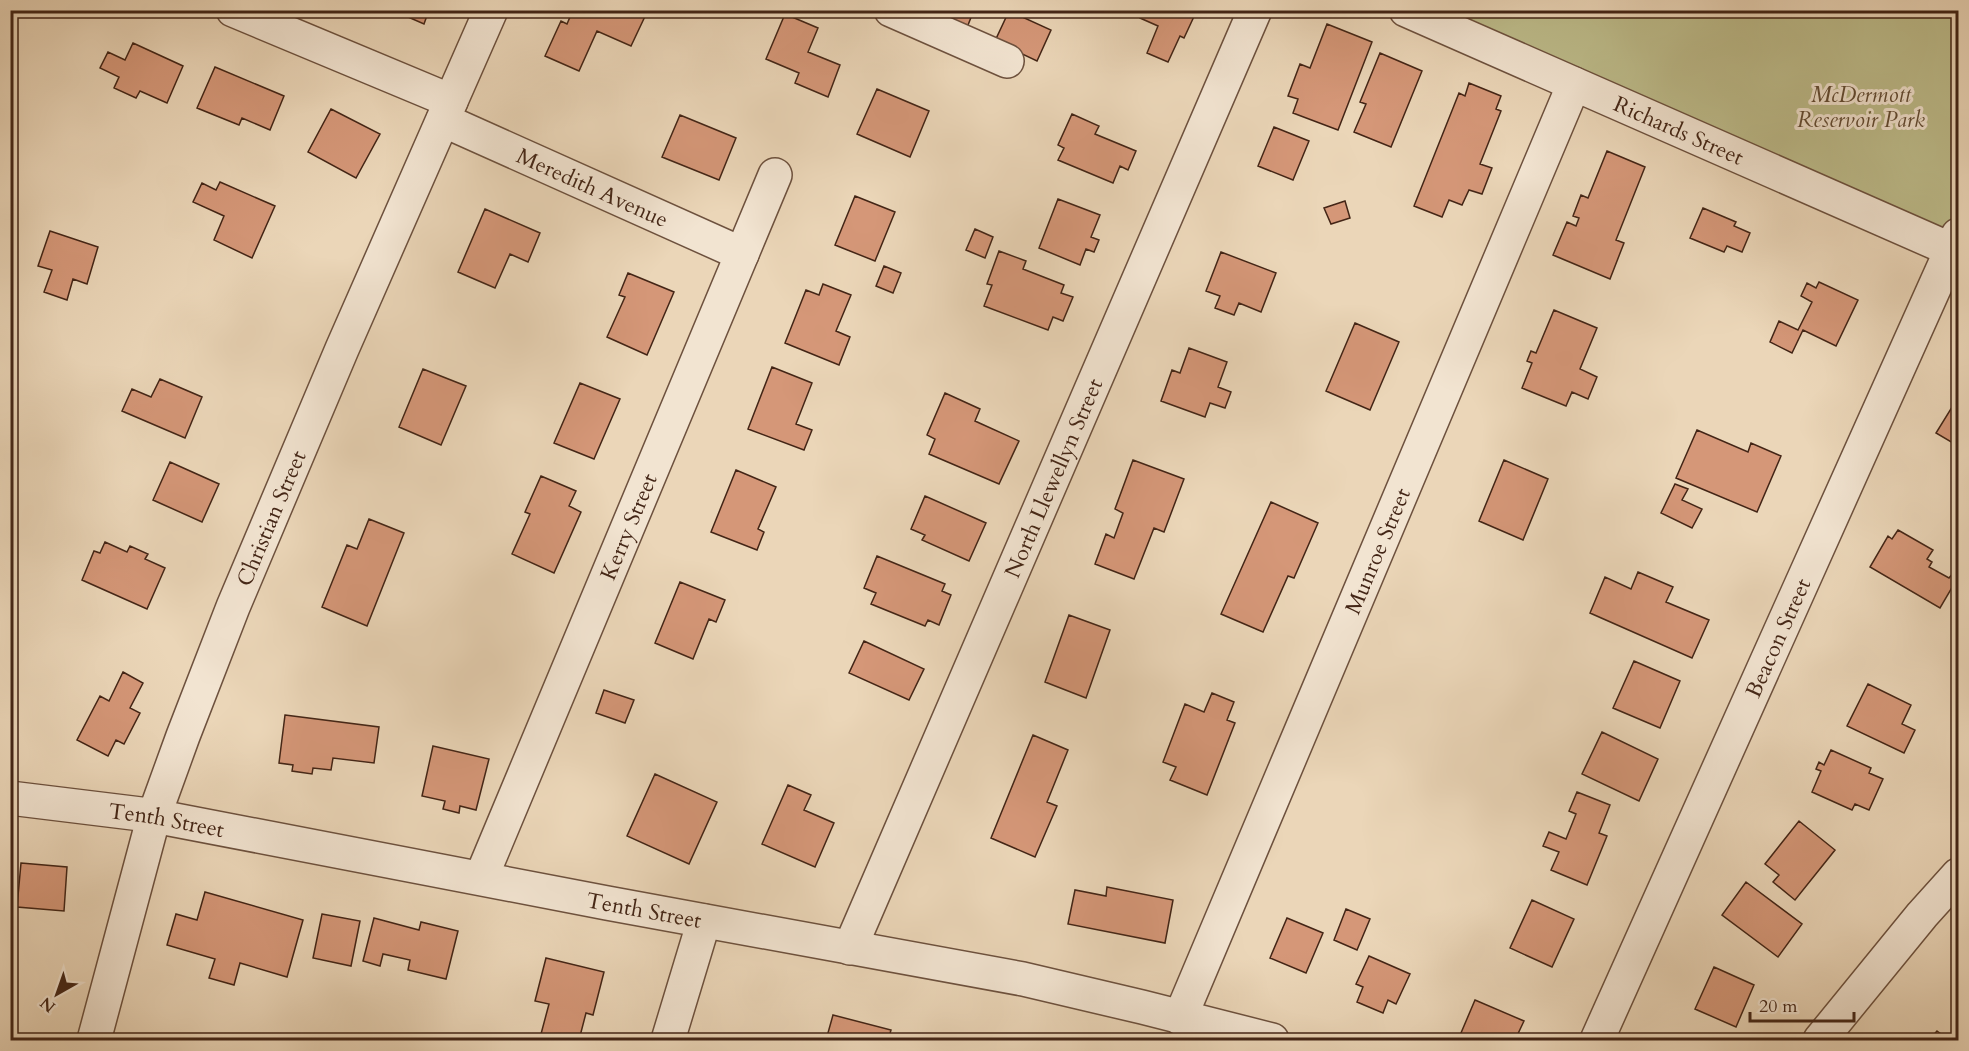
<svg xmlns="http://www.w3.org/2000/svg" width="1969" height="1051" font-family="Cardo,serif">
	<style>
		.green { fill: #bdbc8b; stroke: #807050; stroke-width: 1.5 }
		.building { fill: #d59778; stroke: #432516; stroke-width: 1.5 }
		.lines { fill: none; stroke-linecap: round; stroke-linejoin: round }
		.minor-casing { stroke: #6d513e; stroke-width: 36 }
		.minor { stroke: #f2e4d1; stroke-width: 33 }
		.labels { text-anchor: middle; stroke-width: 6; stroke-linejoin: round; paint-order: stroke }
		.park-label { font-size: 22px; font-style: italic; fill: #624b33; stroke: #f2e4d1 }
		.street-label { font-size: 22px; fill: #432516; stroke: #f2e4d1 }
	</style>
	<rect width="100%" height="100%" fill="#ebd6b8"/>
	<filter id="stains"><feTurbulence type="fractalNoise" baseFrequency=".00333" numOctaves="4"/><feColorMatrix values="0 0 0 0 .2 0 0 0 0 .09 0 0 0 0 .02 0 0 0 .5 -.17"/></filter>
	<radialGradient id="worn" r=".72"><stop offset=".6" stop-color="#630" stop-opacity="0"/><stop offset="1" stop-color="#630" stop-opacity=".3"/></radialGradient>
	<!-- green -->
	<path class="green" d="M1406,11h552v225z"/>
	<!-- building -->
	<path class="building" d="M392,10h37l-5,14z
		M573,10h75l-17,36 -34,-15 -18,40 -34,-15 16,-35 6,3z
		M951,10h23l-8,20 -20,-9z
		M1143,10h54l-13,28 -4,-2 -12,26 -21,-9 11,-27 -18,-8z
		M1009,11l42,19 -14,31 -42,-20z
		M785,14l33,14 -10,24 32,13 -12,32 -33,-14 4,-10 -33,-14z
		M1327,24l45,18 -34,88 -45,-17 5,-14 -10,-3 12,-32 10,4z
		M133,43l50,23 -16,37 -27,-12 -4,7 -22,-10 5,-11 -19,-9 8,-16 17,8z
		M1380,53l42,18 -31,76 -37,-15 12,-28 -6,-2z
		M215,67l69,29 -14,34 -28,-12 -3,7 -42,-17z
		M1469,83l32,13 -5,13 5,2 -21,53 12,4 -10,26 -13,-4 -7,15 -13,-5 -7,17 -28,-11 45,-113 6,3z
		M877,89l52,22 -19,46 -53,-23z
		M331,109l49,25 -24,44 -48,-26z
		M1072,114l27,12 -4,8 41,17 -8,19 -8,-4 -7,17 -55,-23 6,-12 -6,-3z
		M680,115l56,23 -17,42 -57,-23z
		M1274,127l35,14 -16,39 -35,-14z
		M1607,151l38,16 -29,73 8,3 -14,36 -57,-24 14,-33 9,4 3,-8 -6,-2 8,-21 7,3z
		M220,182l55,24 -23,52 -38,-18 10,-24 -31,-14 9,-19 14,7z
		M855,196l40,16 -20,49 -40,-16z
		M1058,199l42,16 -9,22 8,3 -5,12 -8,-3 -6,16 -41,-17z
		M1345,201l5,17 -19,6 -7,-16z
		M1703,208l33,14 -2,4 16,7 -8,19 -15,-6 -3,6 -34,-14z
		M485,209l55,24 -12,29 -18,-8 -15,34 -37,-16z
		M975,229l18,8 -8,21 -19,-8z
		M50,231l48,16 -11,37 -14,-5 -6,21 -23,-8 8,-22 -14,-4z
		M999,251l27,10 -3,8 41,16 -3,8 12,4 -10,24 -10,-4 -5,13 -64,-24 8,-21 -5,-1z
		M1221,252l55,21 -15,39 -22,-9 -5,12 -19,-7 5,-12 -14,-5z
		M884,266l17,7 -8,20 -17,-7z
		M628,273l46,19 -27,63 -40,-18 18,-40 -6,-2z
		M1819,282l39,18 -22,46 -33,-16 -11,23 -22,-11 9,-21 19,9 14,-28 -11,-6 6,-13 9,5z
		M823,284l28,11 -15,36 14,6 -11,28 -54,-22 21,-53 13,5z
		M1554,310l43,18 -17,41 17,8 -9,22 -16,-7 -6,14 -44,-18 10,-25 -5,-2 4,-10 5,2z
		M1355,323l44,19 -29,68 -44,-19z
		M1189,348l38,14 -9,25 13,5 -6,16 -15,-5 -5,14 -44,-16 11,-31 8,3z
		M772,367l40,16 -16,41 16,6 -8,20 -56,-21z
		M423,369l43,17 -25,59 -42,-18z
		M160,379l42,18 -17,41 -63,-27 10,-22 19,8z
		M580,383l40,16 -26,60 -40,-16z
		M945,393l35,16 -5,12 44,20 -20,43 -70,-30 6,-15 -8,-4z
		M1957,399l1,2v45l-22,-13z
		M1697,430l51,22 3,-9 30,13 -24,56 -81,-34z
		M1133,460l51,19 -20,53 -10,-4 -20,51 -39,-15 11,-30 8,4 9,-25 -8,-4z
		M1504,460l44,19 -25,61 -44,-19z
		M170,462l49,22 -17,38 -49,-22z
		M736,470l40,17 -18,42 6,3 -7,18 -46,-18z
		M541,476l35,15 -7,15 12,6 -27,61 -42,-19 18,-40 -5,-2z
		M1675,484l13,5 -6,11 20,9 -10,19 -31,-15z
		M925,496l61,27 -17,38 -47,-21 3,-5 -14,-6z
		M1271,502l47,21 -24,55 -6,-2 -25,56 -42,-18z
		M369,519l35,14 -37,93 -45,-19 25,-62 10,4z
		M1898,530l35,20 -6,9 5,3 -3,5 20,11 9,-11v20l-4,-3 -14,24 -70,-41 18,-31 4,3z
		M105,542l22,10 3,-6 18,8 -3,5 20,9 -18,41 -65,-29 12,-29 6,2z
		M877,556l68,28 -3,7 9,4 -12,30 -11,-5 -3,6 -54,-22 5,-11 -12,-5z
		M1638,572l35,15 -7,15 43,18 -17,38 -102,-45 15,-36 26,12z
		M680,582l45,18 -9,22 -7,-3 -16,40 -38,-16z
		M1069,615l41,15 -24,68 -41,-16z
		M864,641l60,28 -15,31 -60,-27z
		M1634,661l46,20 -20,47 -47,-20z
		M123,672l20,11 -13,25 10,5 -16,31 -8,-4 -8,16 -31,-16 23,-44 9,5z
		M1868,684l43,21 -9,19 13,6 -11,23 -57,-27z
		M604,690l30,10 -9,23 -29,-10z
		M1212,693l22,9 -7,18 8,3 -28,72 -37,-15 6,-13 -13,-5 22,-58 19,8z
		M285,715l94,12 -5,36 -41,-5 -2,12 -18,-2 -1,6 -20,-3 1,-6 -14,-2z
		M1602,732l56,27 -19,42 -57,-27z
		M1033,735l35,15 -21,52 10,4 -22,51 -44,-19z
		M433,746l56,13 -13,51 -16,-4 -1,7 -16,-4 2,-8 -23,-5z
		M1831,750l40,18 -2,5 14,6 -14,31 -14,-6 -3,6 -40,-18 9,-21 -5,-2 3,-7 5,3z
		M655,774l62,28 -28,62 -62,-28z
		M788,785l23,10 -7,15 30,13 -19,44 -53,-23z
		M1577,792l33,13 -11,28 8,3 -20,49 -36,-15 8,-18 -16,-6 6,-14 17,7 10,-25 -7,-3z
		M1799,821l36,29 -40,50 -22,-18 6,-7 -14,-11z
		M21,863l46,4 -3,44 -47,-4z
		M1746,882l56,42 -24,33 -56,-42z
		M1107,887l66,13 -8,43 -97,-19 7,-34 31,6z
		M205,892l98,28 -16,57 -47,-14 -6,22 -25,-7 6,-19 -48,-14 9,-31 21,6z
		M1532,900l42,19 -22,48 -42,-19z
		M1346,909l24,10 -13,31 -23,-10z
		M322,914l38,7 -9,45 -38,-8z
		M374,918l45,12 2,-8 37,9 -12,48 -38,-9 2,-10 -27,-6 -3,12 -17,-5z
		M1287,918l36,15 -17,40 -36,-15z
		M1369,956l41,18 -14,30 -8,-4 -5,13 -26,-11 6,-15 -7,-3z
		M546,958l58,14 -11,43 -7,-2 -7,27h-13l-25,-6 8,-30 -14,-3z
		M1714,967l40,18 -18,42 -41,-18z
		M1475,1000l49,21 -9,19h-57z
		M833,1015l58,15 -3,10h-62z
		M1937,1031l12,9h-20z"/>
	<g class="lines">
		<!-- minor casing -->
		<g class="minor-casing">
			<g id="minor">
				<path d="M233,10l218,91"/>
				<path d="M891,10l116,51"/>
				<path id="s1" d="M1406,10l546,240"/>
				<path id="s2" d="M443,120l299,134"/>
				<path id="s3" d="M10,798l139,17 458,88 416,76 119,28 130,33"/>
				<path id="s4" d="M481,878l294,-703"/>
				<path id="s5" d="M850,948l405,-938"/>
				<path id="s6" d="M1180,1018l394,-934"/>
				<path id="s7" d="M94,1040l60,-224 29,-80 50,-129 109,-258 149,-339"/>
				<path d="M668,1040l36,-119"/>
				<path id="s8" d="M1597,1040l361,-805"/>
				<path d="M1820,1040l102,-125 36,-40"/>
			</g>
		</g>
		<!-- minor -->
		<use href="#minor" class="minor"/>
	</g>
	<g class="labels">
		<!-- park labels -->
		<g class="park-label">
			<text x="1861" y="102">McDermott<tspan x="1861" dy="25">Reservoir Park</tspan></text>
		</g>
		<!-- street labels -->
		<g class="street-label">
			<text dy="8" stroke="none"><textPath href="#s1" startOffset="298">Richards Street</textPath></text>
			<text dy="8" stroke="none"><textPath href="#s2" startOffset="164">Meredith Avenue</textPath></text>
			<text dy="8" stroke="none"><textPath href="#s5" startOffset="512">North Llewellyn Street</textPath></text>
			<text dy="8" stroke="none"><textPath href="#s7" startOffset="552">Christian Street</textPath></text>
			<text dy="8" stroke="none"><textPath href="#s4" startOffset="381">Kerry Street</textPath></text>
			<text dy="8" stroke="none"><textPath href="#s6" startOffset="507">Munroe Street</textPath></text>
			<text dy="8" stroke="none"><textPath href="#s8" startOffset="441">Beacon Street</textPath></text>
			<text dy="8" stroke="none"><textPath href="#s3" startOffset="158">Tenth Street</textPath></text>
			<text dy="8" stroke="none"><textPath href="#s3" startOffset="644">Tenth Street</textPath></text>
		</g>
	</g>
	<!-- margin -->
	<rect width="1969" height="1051" fill="none" stroke="#ebd6b8" stroke-width="36"/>
	<rect x="12" y="12" width="1945" height="1027" fill="none" stroke="#432516" stroke-width="3"/>
	<rect x="18" y="18" width="1933" height="1015" fill="none" stroke="#432516" stroke-width="1.5"/>
	<!-- north arrow -->
	<g transform="translate(57 994) rotate(220)" stroke="#f2e4d1" stroke-width="4.5" paint-order="stroke">
	<path d="M0-4.5L10 22L0 15L-10 22Z" fill="#432516"/>
	<text y="-9" font-size="16" font-weight="bold" text-anchor="middle" fill="#432516">N</text>
	</g>
	<!-- scale -->
	<path d="M1750 1012v9h104v-9" fill="none" stroke="#432516" stroke-width="3"/>
	<text x="1759" y="1012" font-size="18" fill="#432516" stroke="#f2e4d1" stroke-width="4.5" paint-order="stroke">20 m</text>
	<rect width="100%" height="100%" filter="url(#stains)"/>
	<rect width="100%" height="100%" fill="url(#worn)"/>
</svg>
